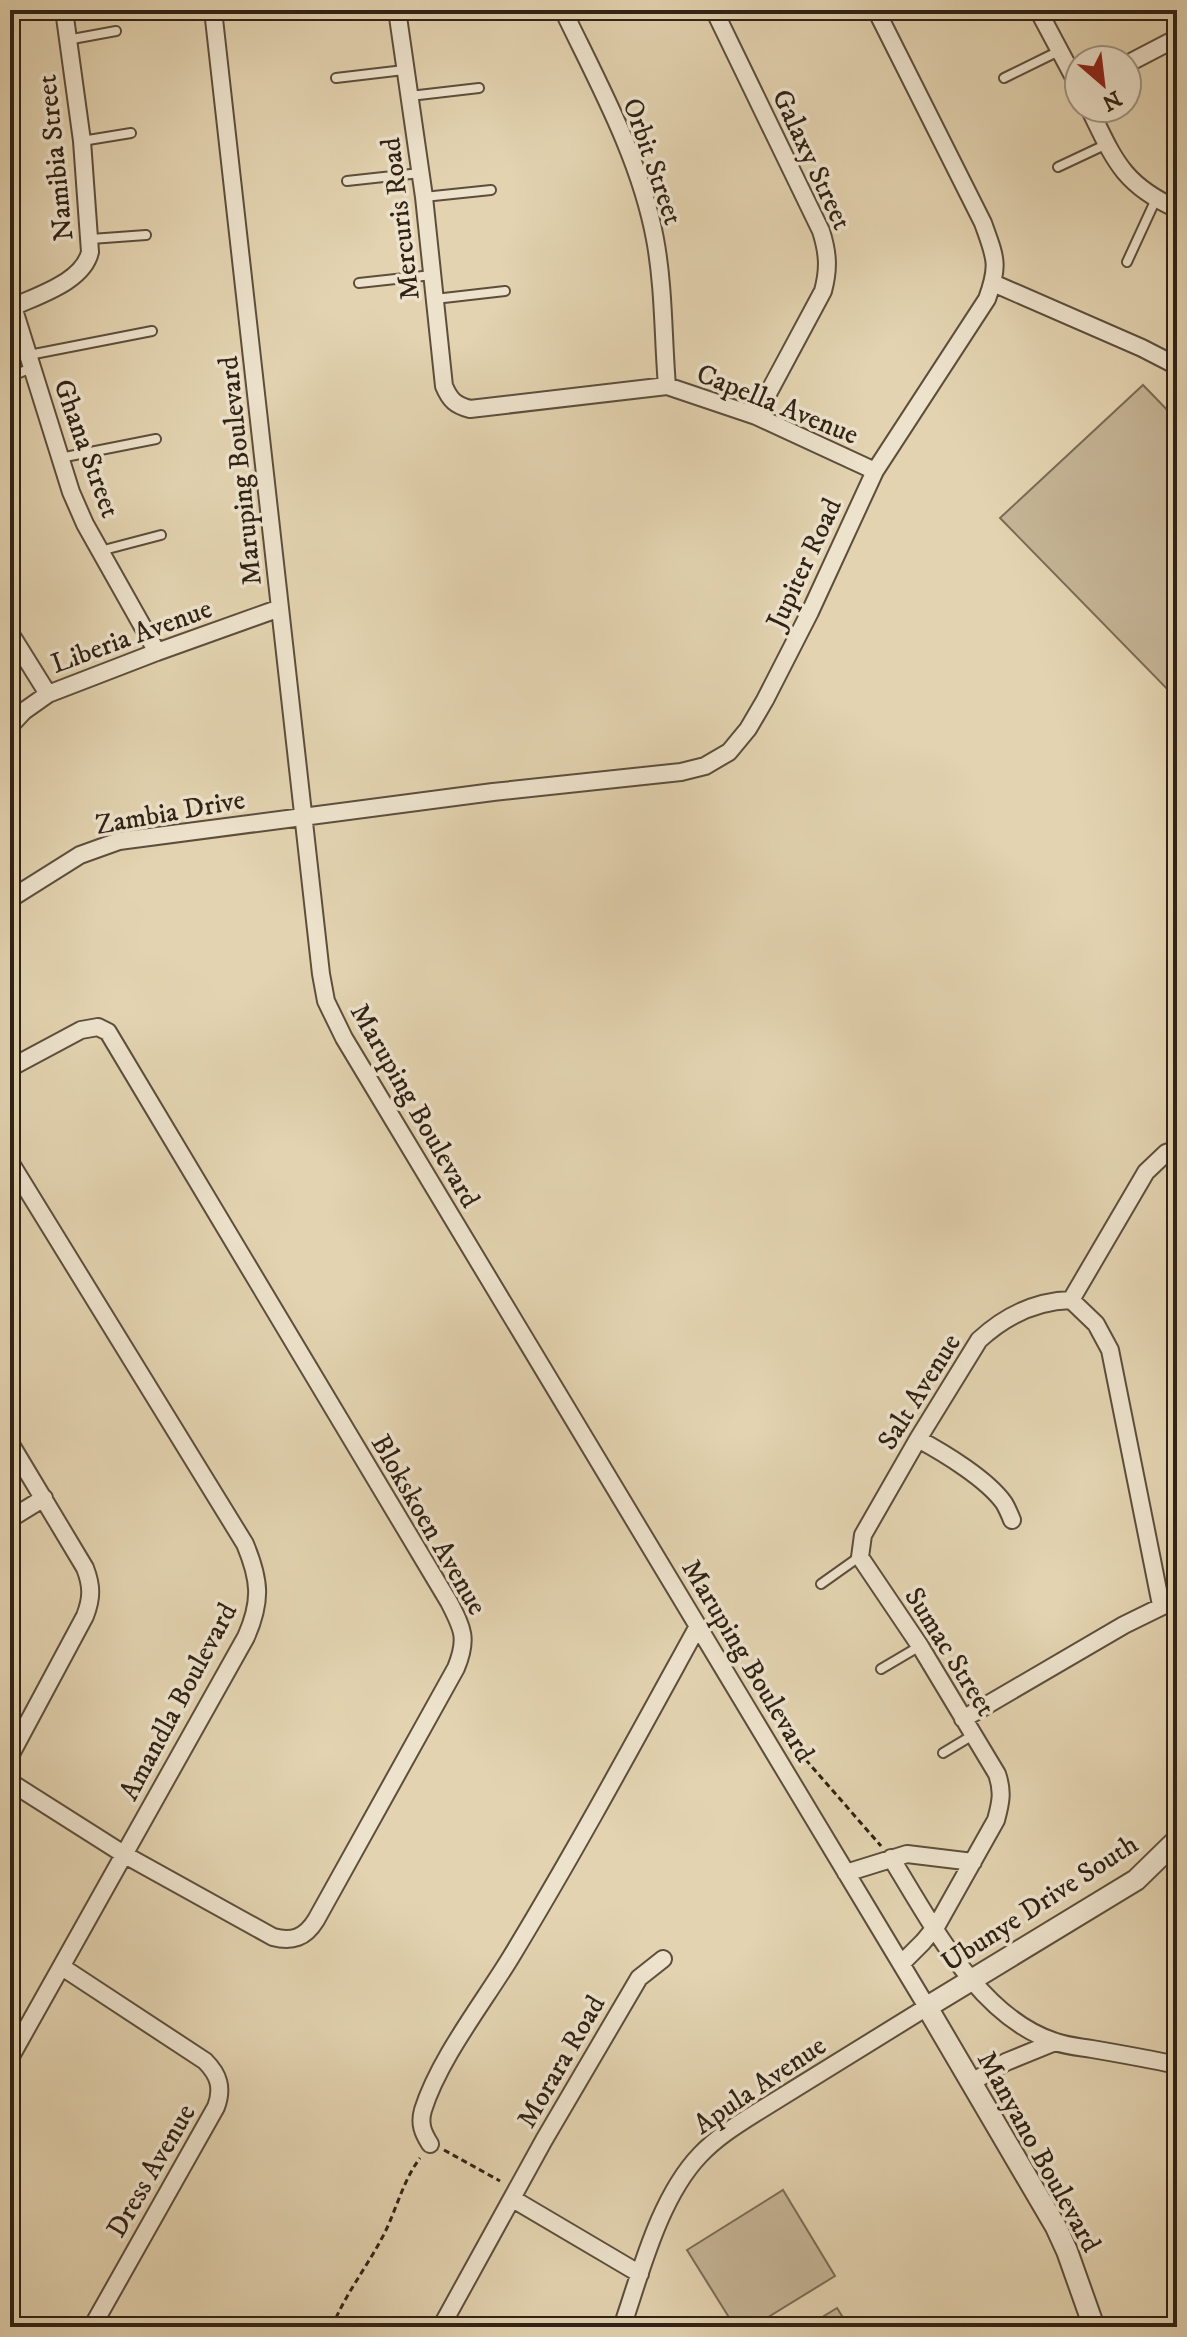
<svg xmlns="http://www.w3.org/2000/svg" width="1187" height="2337" font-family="'IM FELL DW Pica',serif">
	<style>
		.green { fill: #c5b596; stroke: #7a6c56; stroke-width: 2 }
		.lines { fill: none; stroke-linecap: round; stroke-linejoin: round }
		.service-casing { stroke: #5d4e3c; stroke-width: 12 }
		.minor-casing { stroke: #5d4e3c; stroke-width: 20 }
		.tertiary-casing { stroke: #5d4e3c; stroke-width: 24 }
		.path { stroke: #302215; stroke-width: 3; stroke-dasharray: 6 4; stroke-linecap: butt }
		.service { stroke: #ede2cc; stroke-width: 8 }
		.minor { stroke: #ede2cc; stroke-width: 16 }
		.tertiary { stroke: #ede2cc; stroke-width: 20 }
		.labels { text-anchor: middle; stroke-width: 7; stroke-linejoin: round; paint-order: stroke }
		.street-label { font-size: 28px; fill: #302215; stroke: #ede2cc }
	</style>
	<rect width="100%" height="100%" fill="#e3d3b0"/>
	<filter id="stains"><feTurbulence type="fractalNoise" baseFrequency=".0025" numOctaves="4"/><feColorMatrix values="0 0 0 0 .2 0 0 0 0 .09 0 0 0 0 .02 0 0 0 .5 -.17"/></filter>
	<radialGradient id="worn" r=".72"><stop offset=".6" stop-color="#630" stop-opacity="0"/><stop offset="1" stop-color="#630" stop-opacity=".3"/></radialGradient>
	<!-- green -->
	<path class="green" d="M1143,385l34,35v272l-4,3 -173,-177z
		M783,2190l52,86 -83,51h-17l-48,-77z
		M837,2308l12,19h-43z"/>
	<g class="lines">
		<!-- service casing -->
		<g class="service-casing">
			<path id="service" d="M67,40l49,-9
				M336,78l68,-8
				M1004,78l55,-27
				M410,96l69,-8
				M82,141l49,-8
				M1058,167l49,-23
				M347,181l73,-8
				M424,197l67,-7
				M91,239l55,-4
				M1127,262l29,-63
				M359,283l73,-8
				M435,299l70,-8
				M29,355l123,-24
				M10,377l21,-9
				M60,458l96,-19
				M100,551l61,-16
				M821,1584l38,-27
				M881,1669l39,-23
				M943,1753l30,-18"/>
		</g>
		<!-- minor casing -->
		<g class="minor-casing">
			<path id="minor" d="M213,10l108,964 5,27 18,37 583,969 -173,107c-19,12 -38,24 -54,41 -41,43 -59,117 -78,172
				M397,10l27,187 20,189c6,14 11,19 26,23l197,-23 89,30 119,55
				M563,10c35,73 77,148 92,229 9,48 8,99 12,147
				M714,10l107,221c7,22 8,38 2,60l-67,125
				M1038,10l41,77
				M1127,64l50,-26
				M1089,108c25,51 33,76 88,101
				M993,283l149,65 35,18
				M10,297l61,195 14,32 72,128
				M13,307c25,-12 70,-25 77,-55l-8,-111 -18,-131
				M10,633l38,61
				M10,726l14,-15 24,-17 109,-42 123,-44
				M10,899l70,-44 39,-14 374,-49 188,-20 24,-6 24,-14 19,-23 17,-29 45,-88 65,-141 112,-172c13,-35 8,-42 -4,-76l-107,-213
				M10,1068l71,-38 17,-3 10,5 341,570c14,27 19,37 7,66l-140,252c-11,18 -24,22 -43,17l-148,-82 -115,-73
				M10,1162l235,382c15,36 17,57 1,93l-236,421
				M1071,1300l25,24 14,26 51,255
				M1071,1300l75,-128 20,-19 11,-4
				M918,1439c26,14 69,40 86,64 3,5 6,12 8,17
				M10,1443l75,125c7,18 7,30 0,48l-75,140
				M10,1519l34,-21
				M963,1719l161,-94 53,-26
				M891,1858c40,64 88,160 165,184 11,4 24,5 36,7 29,5 57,10 85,16
				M846,1873l61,-19 66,8
				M901,1964l22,-22 14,-17 59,-105c5,-18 7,-29 1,-46l-77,-128 -60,-89 3,-22 55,-96 61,-99c26,-24 57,-39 92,-40
				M62,1967l143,94c14,14 18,27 11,46l-124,220
				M972,2082l34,-20 49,-20
				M430,2144c-7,-11 -11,-20 -7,-34 16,-51 60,-107 88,-153 66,-109 126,-220 187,-331
				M513,2199l127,75
				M441,2327l103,-187 95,-162 24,-19"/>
		</g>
		<!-- tertiary casing -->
		<g class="tertiary-casing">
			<path id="tertiary" d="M1094,2327l-27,-76 -11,-24 -129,-220 209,-127 41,-40"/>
		</g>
		<!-- path -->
		<path class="path" d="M786,1737l95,109
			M444,2150l56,31
			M332,2327c13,-32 34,-59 50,-89 14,-26 20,-56 38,-80"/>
		<!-- service -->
		<use href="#service" class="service"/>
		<!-- minor -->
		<use href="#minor" class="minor"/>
		<!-- tertiary -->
		<use href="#tertiary" class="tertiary"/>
	</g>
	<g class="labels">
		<!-- street labels -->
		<g class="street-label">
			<text transform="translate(54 158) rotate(-96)" y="10">Namibia Street</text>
			<text transform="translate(813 159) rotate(65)" y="10">Galaxy Street</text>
			<text transform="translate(654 161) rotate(71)" y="10">Orbit Street</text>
			<text transform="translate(399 219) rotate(-97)" y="10">Mercuris Road</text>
			<text transform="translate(778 403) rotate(22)" y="10">Capella Avenue</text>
			<text transform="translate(88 448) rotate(70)" y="10">Ghana Street</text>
			<text transform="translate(239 471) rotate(-96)" y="10">Maruping Boulevard</text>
			<text transform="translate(803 563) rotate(-65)" y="10">Jupiter Road</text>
			<text transform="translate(131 635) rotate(-20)" y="10">Liberia Avenue</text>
			<text transform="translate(170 811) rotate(-10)" y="10">Zambia Drive</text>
			<text transform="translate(416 1105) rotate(60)" y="10">Maruping Boulevard</text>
			<text transform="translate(918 1391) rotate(-58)" y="10">Salt Avenue</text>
			<text transform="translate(430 1524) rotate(60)" y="10">Blokskoen Avenue</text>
			<text transform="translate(951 1651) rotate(58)" y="10">Sumac Street</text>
			<text transform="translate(749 1660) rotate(59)" y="10">Maruping Boulevard</text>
			<text transform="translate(177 1701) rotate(-62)" y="10">Amandla Boulevard</text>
			<text transform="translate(1039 1902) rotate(-33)" y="10">Ubunye Drive South</text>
			<text transform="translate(560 2061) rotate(-60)" y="10">Morara Road</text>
			<text transform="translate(759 2084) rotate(-34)" y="10">Apula Avenue</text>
			<text transform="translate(1040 2151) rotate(61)" y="10">Manyano Boulevard</text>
			<text transform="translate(150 2170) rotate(-60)" y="10">Dress Avenue</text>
		</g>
	</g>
	<!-- margin -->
	<rect width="1187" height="2337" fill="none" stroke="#e3d3b0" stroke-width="40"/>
	<rect x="12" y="12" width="1163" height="2313" fill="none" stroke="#302215" stroke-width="4"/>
	<rect x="20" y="20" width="1147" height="2297" fill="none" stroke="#302215" stroke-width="2"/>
	<!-- north arrow -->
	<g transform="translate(1103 84) rotate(152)"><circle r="38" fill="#ede2cc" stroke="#a19583" stroke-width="2"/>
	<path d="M0-6L14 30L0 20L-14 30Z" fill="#8f2418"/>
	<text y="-12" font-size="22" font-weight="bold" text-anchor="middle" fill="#302215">N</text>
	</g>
	<rect width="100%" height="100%" filter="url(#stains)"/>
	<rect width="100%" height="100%" fill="url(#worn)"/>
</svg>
